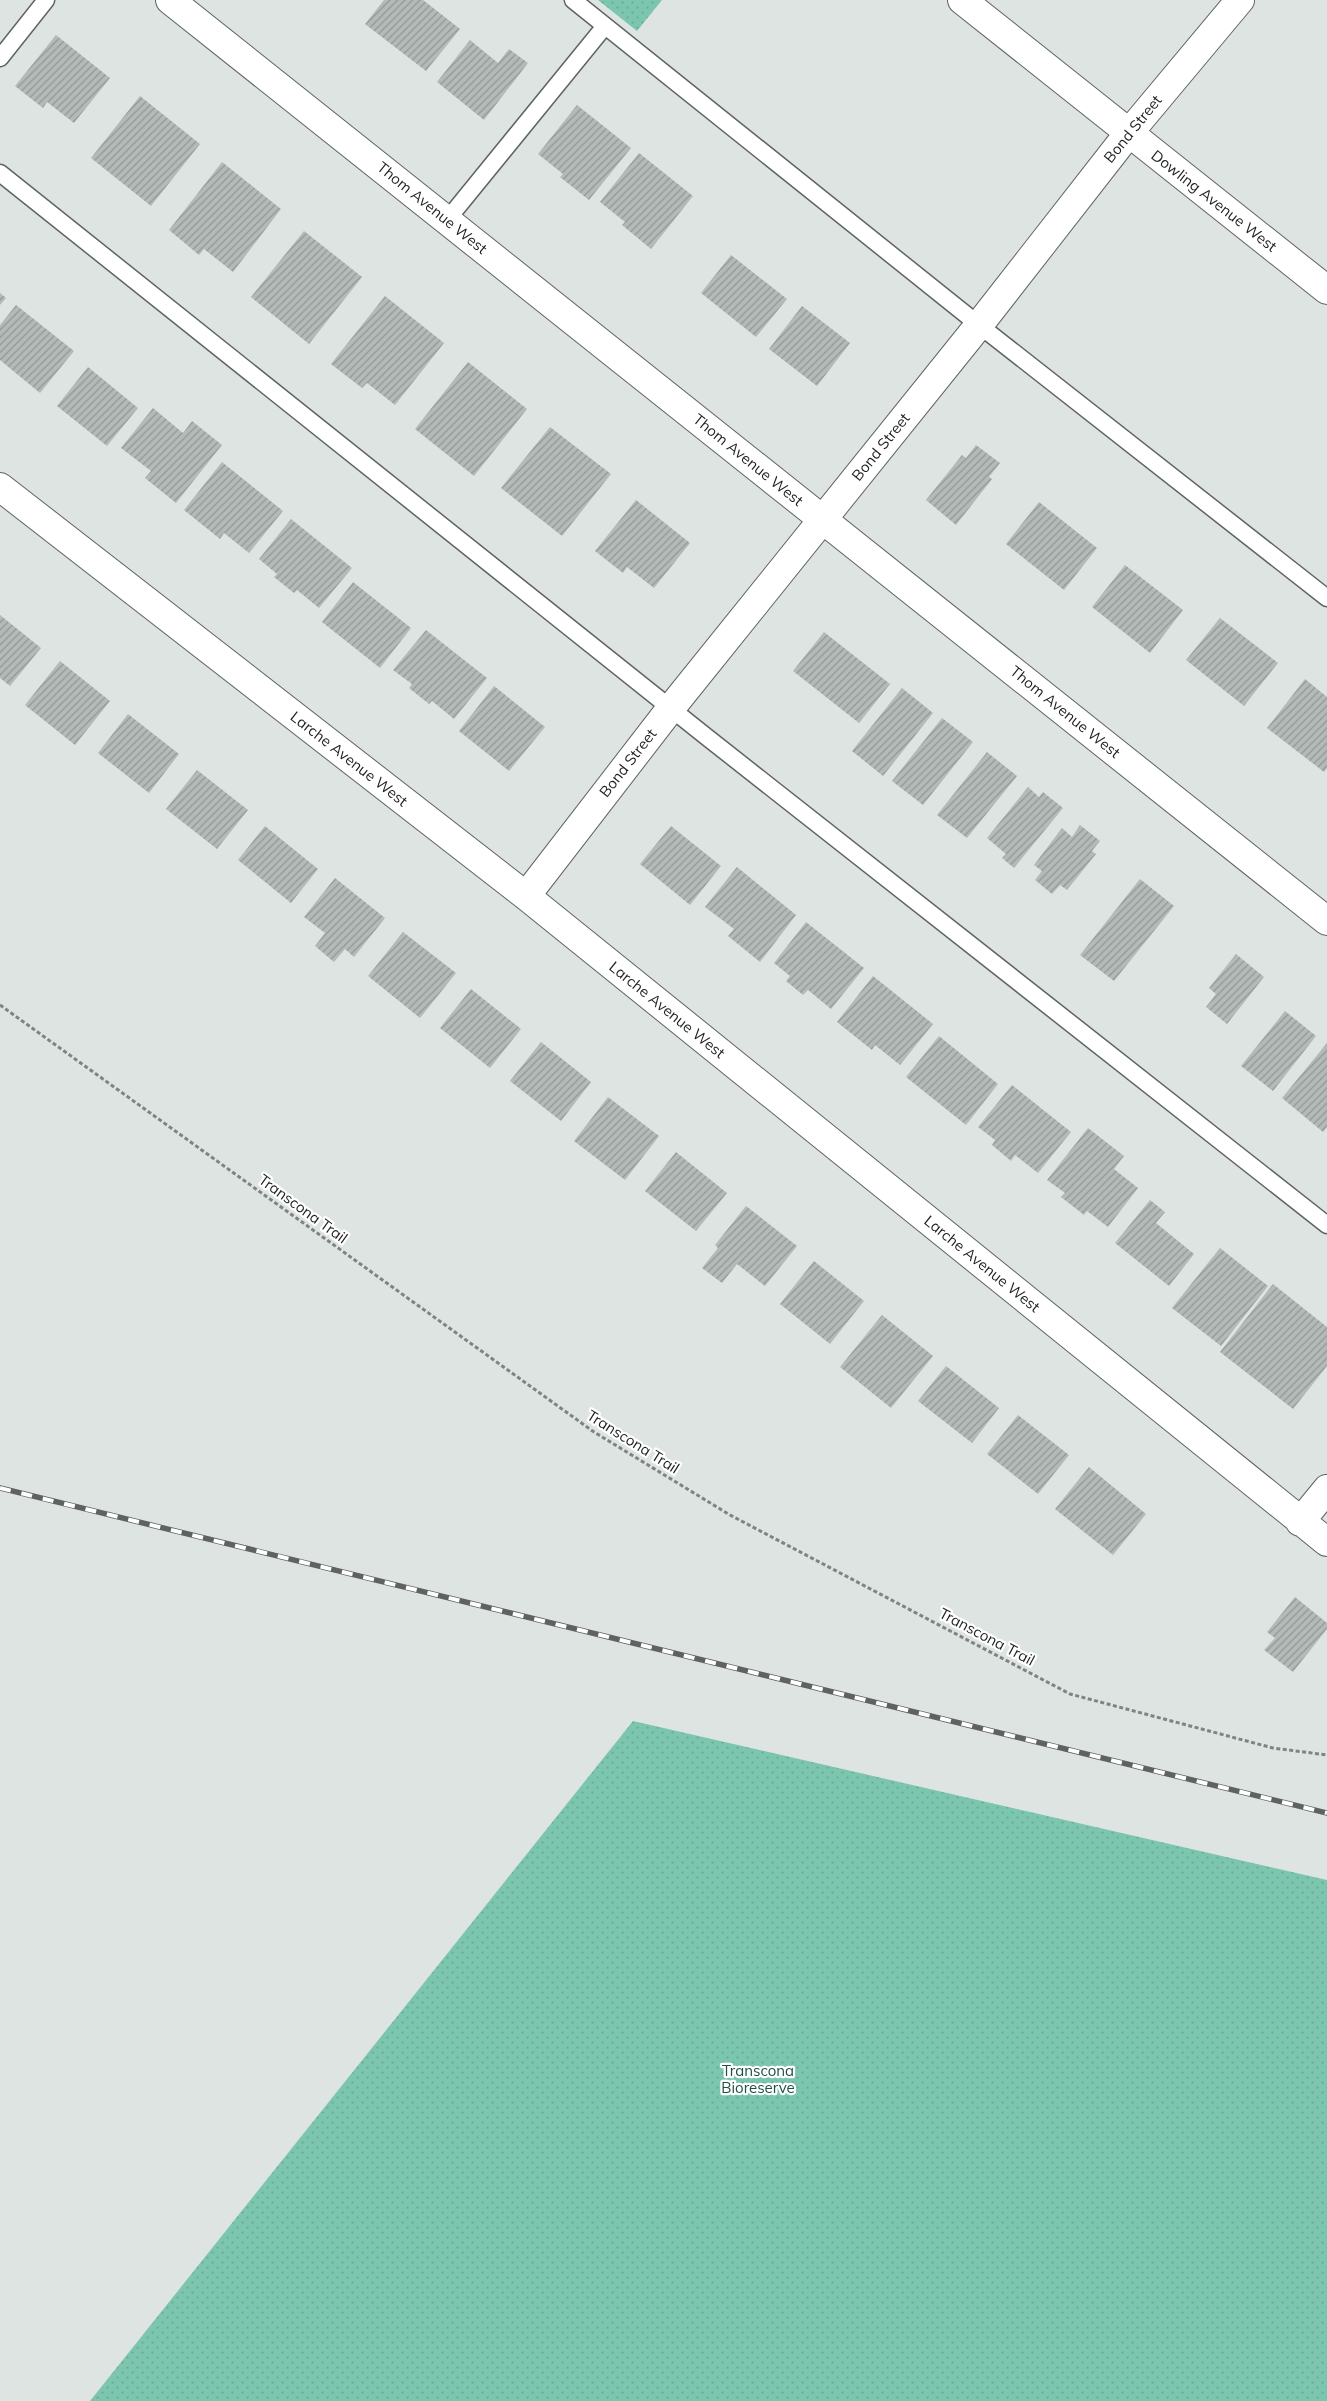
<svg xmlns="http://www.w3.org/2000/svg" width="1327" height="2401" font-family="Mulish,sans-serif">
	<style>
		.park { fill: url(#park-dots) }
		.building { fill: url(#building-hatch) }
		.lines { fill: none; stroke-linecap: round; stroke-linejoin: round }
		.service-casing { stroke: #5f6462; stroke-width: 19 }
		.minor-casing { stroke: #5f6462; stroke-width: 30 }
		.path { stroke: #7f8482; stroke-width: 3; stroke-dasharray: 4 2.5; stroke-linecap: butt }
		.service { stroke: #fff; stroke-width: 16 }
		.minor { stroke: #fff; stroke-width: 28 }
		.rail-casing { stroke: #5e6260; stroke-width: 5.5 }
		.rail { stroke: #fff; stroke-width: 4; stroke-dasharray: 11; stroke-linecap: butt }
		.labels { text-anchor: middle; stroke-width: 4.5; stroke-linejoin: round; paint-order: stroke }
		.street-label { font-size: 15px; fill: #1d201f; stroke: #fff }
		.park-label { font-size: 15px; fill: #1f5043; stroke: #fff }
	</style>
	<defs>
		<pattern id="park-dots" width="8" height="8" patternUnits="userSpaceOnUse" patternTransform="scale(1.25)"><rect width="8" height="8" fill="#7cc6af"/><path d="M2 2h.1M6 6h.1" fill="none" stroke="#6baa96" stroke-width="1.8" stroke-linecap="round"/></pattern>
		<pattern id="building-hatch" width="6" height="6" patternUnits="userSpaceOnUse" patternTransform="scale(1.25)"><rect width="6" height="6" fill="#b4bab8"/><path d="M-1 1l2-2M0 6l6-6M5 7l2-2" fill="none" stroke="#929795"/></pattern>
	</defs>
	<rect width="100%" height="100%" fill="#dde4e1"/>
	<!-- park -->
	<path class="park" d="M598,0h64l-25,31z
		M633,1721l694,159v521h-1237z"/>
	<!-- building -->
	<path class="building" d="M384,0h39l37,29 -34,42 -61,-47z
		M56,35l54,43 -36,45 -27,-21 -4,6 -28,-22z
		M470,40l28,23 11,-14 19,14 -44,57 -47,-38z
		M140,96l60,48 -49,62 -60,-48z
		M577,105l54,43 -42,52 -29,-23 3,-3 -25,-20z
		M639,153l54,43 -42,53 -29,-24 3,-3 -25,-20z
		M222,162l59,47 -48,63 -29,-23 -5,6 -30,-25z
		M304,231l58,46 -53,67 -58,-47z
		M731,255l56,44 -31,38 -55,-44z
		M0,293l6,5 -6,7z
		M385,296l59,47 -49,62 -28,-22 -5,5 -31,-24z
		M16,305l58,46 -34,42 -40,-33v-35z
		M802,306l48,37 -33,43 -48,-37z
		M468,362l59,47 -53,67 -59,-47z
		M88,367l50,41 -31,38 -50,-40z
		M153,408l30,25 9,-12 30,24 -46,58 -31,-25 6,-7 -30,-23z
		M550,427l61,47 -49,62 -61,-48z
		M976,445l24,18 -11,14 3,2 -36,46 -30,-25 36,-45 4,3z
		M222,462l61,49 -34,42 -25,-20 -4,6 -36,-29z
		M636,500l54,43 -36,45 -27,-21 -4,6 -28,-22z
		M1039,502l58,46 -33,42 -58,-46z
		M291,519l61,49 -33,40 -22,-18 -3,3 -20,-16 3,-3 -18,-15z
		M1125,565l58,45 -33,43 -58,-46z
		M353,582l58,46 -31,40 -58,-46z
		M0,615l41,33 -31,38 -10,-8z
		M1220,618l58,45 -34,43 -58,-46z
		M426,630l61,48 -33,41 -22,-18 -3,3 -20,-16 3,-4 -19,-14z
		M824,632l66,52 -31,39 -66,-52z
		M60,661l50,40 -35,44 -50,-40z
		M1305,679l22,18v71l-3,4 -57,-44z
		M494,686l51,41 -36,44 -50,-40z
		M902,688l31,25 -50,63 -31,-25z
		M128,714l51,40 -30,39 -51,-40z
		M942,718l31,24 -50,63 -31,-24z
		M987,752l30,24 -50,62 -30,-23z
		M197,770l51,40 -31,39 -51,-40z
		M1028,787l11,10 4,-5 20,16 -49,60 -12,-10 4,-4 -19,-16z
		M1080,825l20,16 -8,10 4,3 -29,36 -7,-5 -8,9 -17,-14 7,-9 -8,-6 28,-37 10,9z
		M265,826l53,43 -27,34 -53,-43z
		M671,826l50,40 -31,39 -50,-41z
		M737,867l59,48 -36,47 -32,-26 6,-7 -29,-22z
		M335,878l50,40 -31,39 -9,-8 -11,13 -19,-16 10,-13 -21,-16z
		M1140,879l34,27 -60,75 -34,-26z
		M806,922l58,46 -33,41 -23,-19 -5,5 -17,-14 4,-5 -16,-13z
		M403,932l53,41 -36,45 -52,-42z
		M1236,954l28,23 -37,47 -21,-17 10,-13 -7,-6z
		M873,976l60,48 -33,41 -25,-20 -3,5 -35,-28z
		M471,989l50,40 -31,39 -50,-40z
		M1285,1011l31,25 -43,55 -32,-25z
		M939,1036l59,48 -32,41 -60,-48z
		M541,1042l50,40 -30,39 -51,-40z
		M1327,1043v84l-4,5 -41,-34z
		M1012,1085l59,47 -33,41 -23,-18 -4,6 -19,-16 3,-5 -17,-13z
		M608,1097l51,39 -34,44 -51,-39z
		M1088,1128l36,28 -10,13 24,19 -30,39 -21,-16 -3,4 -23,-18 4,-4 -18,-13z
		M676,1152l51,41 -31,38 -51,-40z
		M1150,1200l15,12 -9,11 38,31 -25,32 -54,-43z
		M746,1206l51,40 -32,40 -28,-22 -15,19 -20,-15 16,-20 -3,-3z
		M1220,1248l48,38 -47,60 -49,-38z
		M814,1261l50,40 -34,43 -50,-40z
		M1273,1284l54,43v39l-34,43 -73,-57z
		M882,1315l51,41 -42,52 -51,-41z
		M946,1366l53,42 -27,35 -54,-42z
		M1018,1415l51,40 -31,39 -51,-40z
		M1089,1467l57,47 -33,41 -58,-46z
		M1295,1597l32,26v6l-34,43 -29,-22 11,-12 -8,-6z"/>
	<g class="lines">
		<!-- service casing -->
		<g class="service-casing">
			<path id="service" d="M573,0l406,325 348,273
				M0,58l46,-58
				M0,173l708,565 619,487
				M447,220l158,-194"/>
		</g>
		<!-- minor casing -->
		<g class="minor-casing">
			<path id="minor" d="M170,0l1157,921
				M962,0l365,290
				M0,487l526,409 801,646
				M526,896l145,-188 308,-383 149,-191 112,-134
				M1300,1522l27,-33"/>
		</g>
		<!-- path -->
		<path class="path" d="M0,1005l594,427 136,83 340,179 203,54 54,7"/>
		<!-- service -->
		<use href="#service" class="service"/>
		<!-- minor -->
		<use href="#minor" class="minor"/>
		<!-- rail casing -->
		<g class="rail-casing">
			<path id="rail" d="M0,1488l1327,325"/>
		</g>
		<!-- rail -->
		<use href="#rail" class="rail"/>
	</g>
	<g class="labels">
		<!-- street labels -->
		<g class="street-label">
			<text transform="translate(1133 129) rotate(-51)" y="5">Bond Street</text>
			<text transform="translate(1214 201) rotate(38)" y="5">Dowling Avenue West</text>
			<text transform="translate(432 208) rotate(39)" y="5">Thom Avenue West</text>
			<text transform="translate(881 447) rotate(-51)" y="5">Bond Street</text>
			<text transform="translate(748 460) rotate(39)" y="5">Thom Avenue West</text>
			<text transform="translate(1065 712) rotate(39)" y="5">Thom Avenue West</text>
			<text transform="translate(349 759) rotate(38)" y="5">Larche Avenue West</text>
			<text transform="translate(628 763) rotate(-52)" y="5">Bond Street</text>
			<text transform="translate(667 1010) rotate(39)" y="5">Larche Avenue West</text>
			<text transform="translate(303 1209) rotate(36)" y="5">Transcona Trail</text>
			<text transform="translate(982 1264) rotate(39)" y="5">Larche Avenue West</text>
			<text transform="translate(633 1442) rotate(32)" y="5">Transcona Trail</text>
			<text transform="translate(987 1637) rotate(28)" y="5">Transcona Trail</text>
		</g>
		<!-- park labels -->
		<g class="park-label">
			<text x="758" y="2076">Transcona<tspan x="758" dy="17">Bioreserve</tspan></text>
		</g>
	</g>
</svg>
